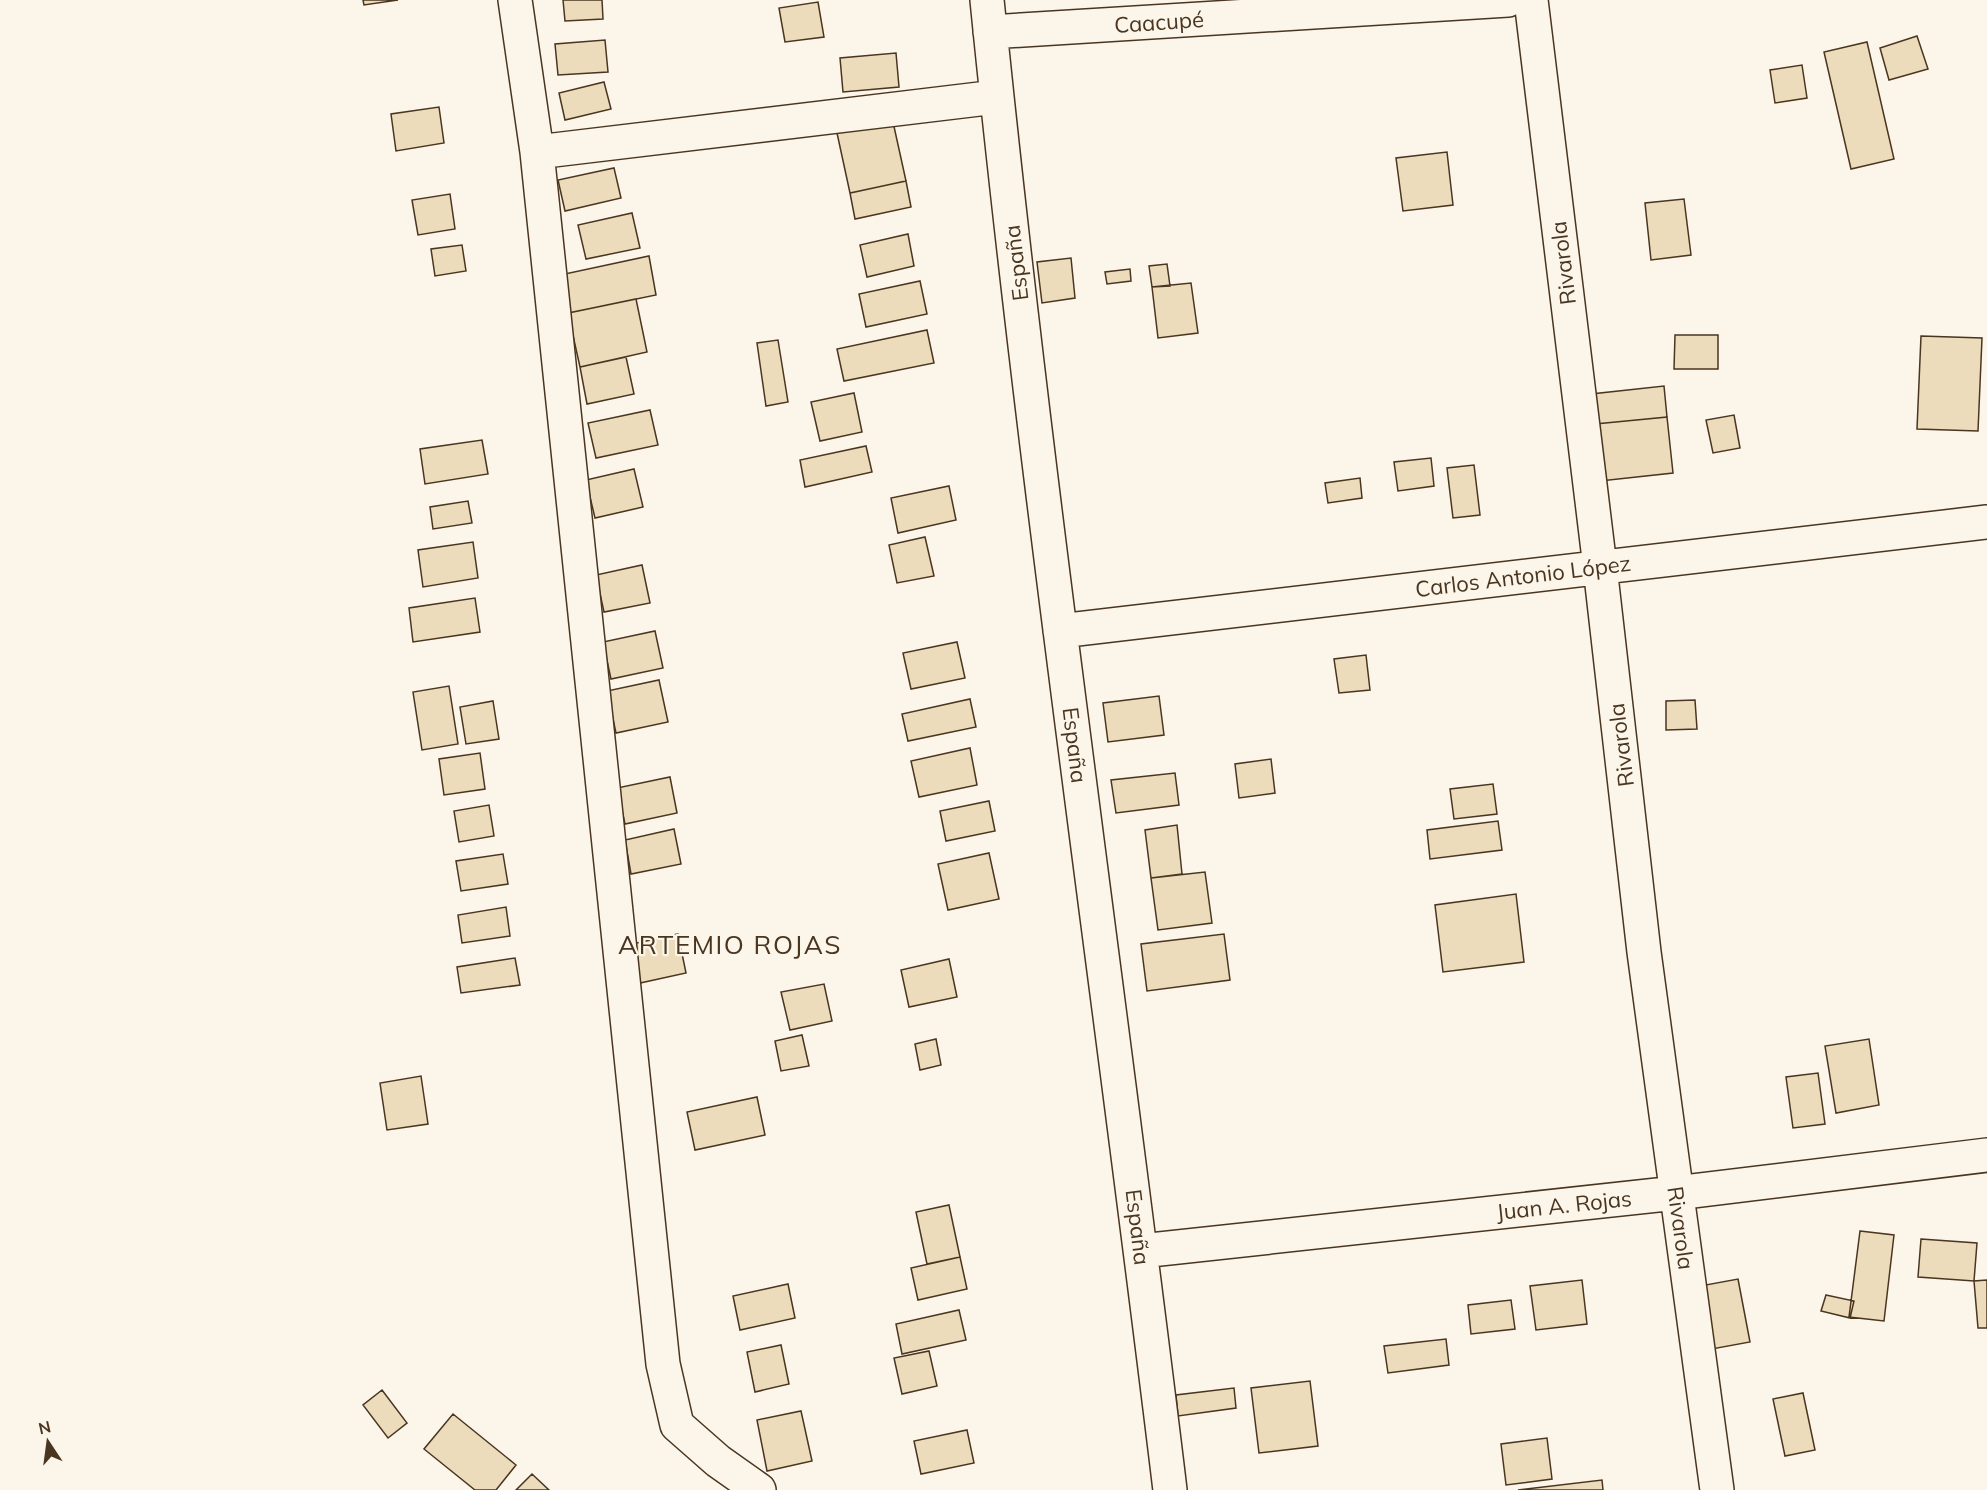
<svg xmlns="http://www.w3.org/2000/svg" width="1987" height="1490" font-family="Mulish,sans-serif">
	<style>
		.building { fill: #ecdcbc; stroke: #4a3520; stroke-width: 1.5 }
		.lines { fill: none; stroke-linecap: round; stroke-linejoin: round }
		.minor-casing { stroke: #4a3520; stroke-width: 36 }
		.minor { stroke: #fbf6e9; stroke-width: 33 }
		.labels { text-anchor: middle; stroke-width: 4.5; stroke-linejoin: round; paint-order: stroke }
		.street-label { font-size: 22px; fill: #4a3520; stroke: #fbf6e9 }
		.quarter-label { font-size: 26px; letter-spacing: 1.5px; fill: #4a3520; stroke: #fbf6e9 }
	</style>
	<rect width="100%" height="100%" fill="#fbf6e9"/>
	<!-- building -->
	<path class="building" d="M363,0h35l-34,5z
		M563,0h39l1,19 -38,2z
		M818,2l6,35 -39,5 -6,-34z
		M1917,36l11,33 -39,11 -9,-32z
		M605,40l3,32 -50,3 -3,-31z
		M1867,42l27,117 -43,10 -27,-117z
		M896,53l3,34 -56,5 -3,-34z
		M1802,65l5,33 -32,5 -5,-33z
		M604,82l7,27 -46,11 -6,-27z
		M439,107l5,36 -48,8 -5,-37z
		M893,122l13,59 -56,12 -13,-60z
		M1447,152l6,53 -50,6 -7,-53z
		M614,168l7,30 -56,13 -7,-31z
		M906,181l5,26 -56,12 -5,-26z
		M450,194l5,35 -37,6 -6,-35z
		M1684,199l7,56 -40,5 -6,-57z
		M632,213l8,35 -54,11 -8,-34z
		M908,234l6,32 -47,11 -7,-32z
		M462,245l4,26 -31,5 -4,-27z
		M649,256l7,39 -88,18 -8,-38z
		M1071,258l4,40 -33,5 -5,-41z
		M1167,264l3,22 -18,1 -3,-21z
		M1130,269l1,12 -24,3 -2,-12z
		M920,281l7,33 -61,13 -7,-33z
		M1191,283l7,50 -40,5 -6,-51z
		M636,299l11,53 -67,15 -12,-54z
		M927,330l7,33 -90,18 -7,-32z
		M1675,335h43v34h-44z
		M1921,336l61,2 -4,93 -61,-2z
		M778,340l10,62 -22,4 -9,-63z
		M626,357l8,37 -47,10 -7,-37z
		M1664,386l3,31 -82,8 -3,-30z
		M854,393l8,39 -42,9 -9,-39z
		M650,410l8,35 -62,13 -8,-35z
		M1734,415l6,33 -27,5 -7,-33z
		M1667,417l6,56 -82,9 -6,-57z
		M482,440l6,34 -63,10 -5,-35z
		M866,446l6,26 -67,15 -5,-27z
		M1431,458l3,28 -36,5 -4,-29z
		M1474,465l6,50 -27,3 -6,-50z
		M634,469l9,38 -48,11 -9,-38z
		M1360,478l2,20 -34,5 -3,-20z
		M949,486l7,34 -58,13 -7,-35z
		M468,501l4,22 -39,6 -3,-22z
		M925,537l9,39 -37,7 -8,-38z
		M473,542l5,36 -55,9 -5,-37z
		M642,565l8,38 -46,9 -8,-37z
		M475,598l5,34 -67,10 -4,-34z
		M655,631l8,37 -52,11 -8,-37z
		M957,642l8,36 -54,11 -8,-36z
		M1366,655l4,35 -31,3 -5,-34z
		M659,680l9,42 -52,11 -9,-42z
		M449,686l9,58 -36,6 -9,-58z
		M1159,696l5,39 -56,7 -5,-39z
		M970,699l6,28 -68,14 -6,-27z
		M1695,700l2,29 -31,1v-29z
		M493,701l6,38 -33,5 -6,-37z
		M970,748l7,37 -58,12 -8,-36z
		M480,753l5,36 -41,6 -5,-36z
		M1271,759l4,34 -36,5 -4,-34z
		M1175,773l4,32 -63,8 -5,-33z
		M670,777l7,36 -52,11 -8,-36z
		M1493,784l4,30 -43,5 -4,-30z
		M989,801l6,30 -49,10 -6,-30z
		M489,805l5,31 -35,6 -5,-31z
		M1498,821l4,29 -72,9 -3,-29z
		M1177,825l5,49 -31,4 -6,-48z
		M674,829l7,35 -50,10 -6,-34z
		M989,853l10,46 -51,11 -10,-46z
		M503,854l5,30 -47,7 -5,-30z
		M1205,872l7,51 -54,7 -7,-52z
		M1516,894l8,68 -81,10 -8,-67z
		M506,907l4,29 -48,7 -4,-28z
		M678,934l8,39 -55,12 -8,-39z
		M1224,934l6,46 -83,11 -6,-47z
		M515,958l5,27 -59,8 -4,-26z
		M949,959l8,38 -48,10 -8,-37z
		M824,984l8,37 -42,9 -9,-38z
		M802,1035l7,31 -28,5 -6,-30z
		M936,1039l5,26 -21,5 -5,-26z
		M1869,1039l10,66 -43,8 -11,-67z
		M1818,1073l7,51 -32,4 -7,-51z
		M421,1076l7,48 -41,6 -7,-47z
		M757,1097l8,38 -70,15 -8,-38z
		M949,1205l11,52 -33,7 -11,-52z
		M1860,1231l34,4 -10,86 -35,-4z
		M1921,1239l56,4 -3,38 -56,-4z
		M960,1257l7,32 -49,11 -7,-32z
		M1738,1279l12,63 -38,7 -12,-63z
		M1582,1280l5,44 -51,6 -6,-44z
		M1987,1280v48h-9l-4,-47z
		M788,1284l7,34 -55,12 -7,-34z
		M1826,1295l28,6 -4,17 -29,-7z
		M1511,1300l4,29 -44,5 -3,-29z
		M959,1310l7,30 -64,14 -6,-30z
		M1446,1339l3,26 -61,8 -4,-27z
		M781,1345l8,39 -34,8 -8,-40z
		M929,1351l8,35 -35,8 -8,-36z
		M1310,1381l8,65 -59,7 -8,-65z
		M1234,1388l2,20 -58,8 -2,-21z
		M382,1390l25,33 -19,15 -25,-33z
		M1803,1393l12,57 -30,6 -12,-57z
		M801,1411l11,50 -45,10 -10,-51z
		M453,1414l63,51 -20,25h-21l-51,-41z
		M967,1430l7,33 -53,11 -7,-33z
		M1547,1438l5,41 -46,6 -5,-41z
		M532,1474l17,16h-33z
		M1602,1480l1,10h-85z"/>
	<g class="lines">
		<!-- minor casing -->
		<g class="minor-casing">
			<path id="minor" d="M515,0l22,152 126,1212 14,61 41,36 41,29
				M987,0c50,498 123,993 183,1490
				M1531,0l69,567 44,385 73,538
				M990,32l518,-32
				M537,152l459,-55
				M1060,631l927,-109
				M1141,1251l535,-58 311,-38"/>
		</g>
		<!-- minor -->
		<use href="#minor" class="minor"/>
	</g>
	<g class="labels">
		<!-- street labels -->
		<g class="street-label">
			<text transform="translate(1159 22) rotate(-4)" y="8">Caacupé</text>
			<text transform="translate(1016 263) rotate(-97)" y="8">España</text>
			<text transform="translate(1563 263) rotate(-97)" y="8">Rivarola</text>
			<text transform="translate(1523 576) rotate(-7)" y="8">Carlos Antonio López</text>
			<text transform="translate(1075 745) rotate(83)" y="8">España</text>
			<text transform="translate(1621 745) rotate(-97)" y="8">Rivarola</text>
			<text transform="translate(1564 1205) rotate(-6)" y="8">Juan A. Rojas</text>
			<text transform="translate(1138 1227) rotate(83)" y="8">España</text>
			<text transform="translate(1681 1228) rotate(82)" y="8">Rivarola</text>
		</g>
		<!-- quarter labels -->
		<g class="quarter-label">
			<text x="730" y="954">ARTEMIO ROJAS</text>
		</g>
	</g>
	<!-- north arrow -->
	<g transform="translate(48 1442) rotate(347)" stroke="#fbf6e9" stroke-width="4.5" paint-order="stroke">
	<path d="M0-4.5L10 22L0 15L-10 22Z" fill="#4a3520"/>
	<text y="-9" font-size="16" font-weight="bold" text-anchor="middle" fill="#4a3520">N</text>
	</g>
</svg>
